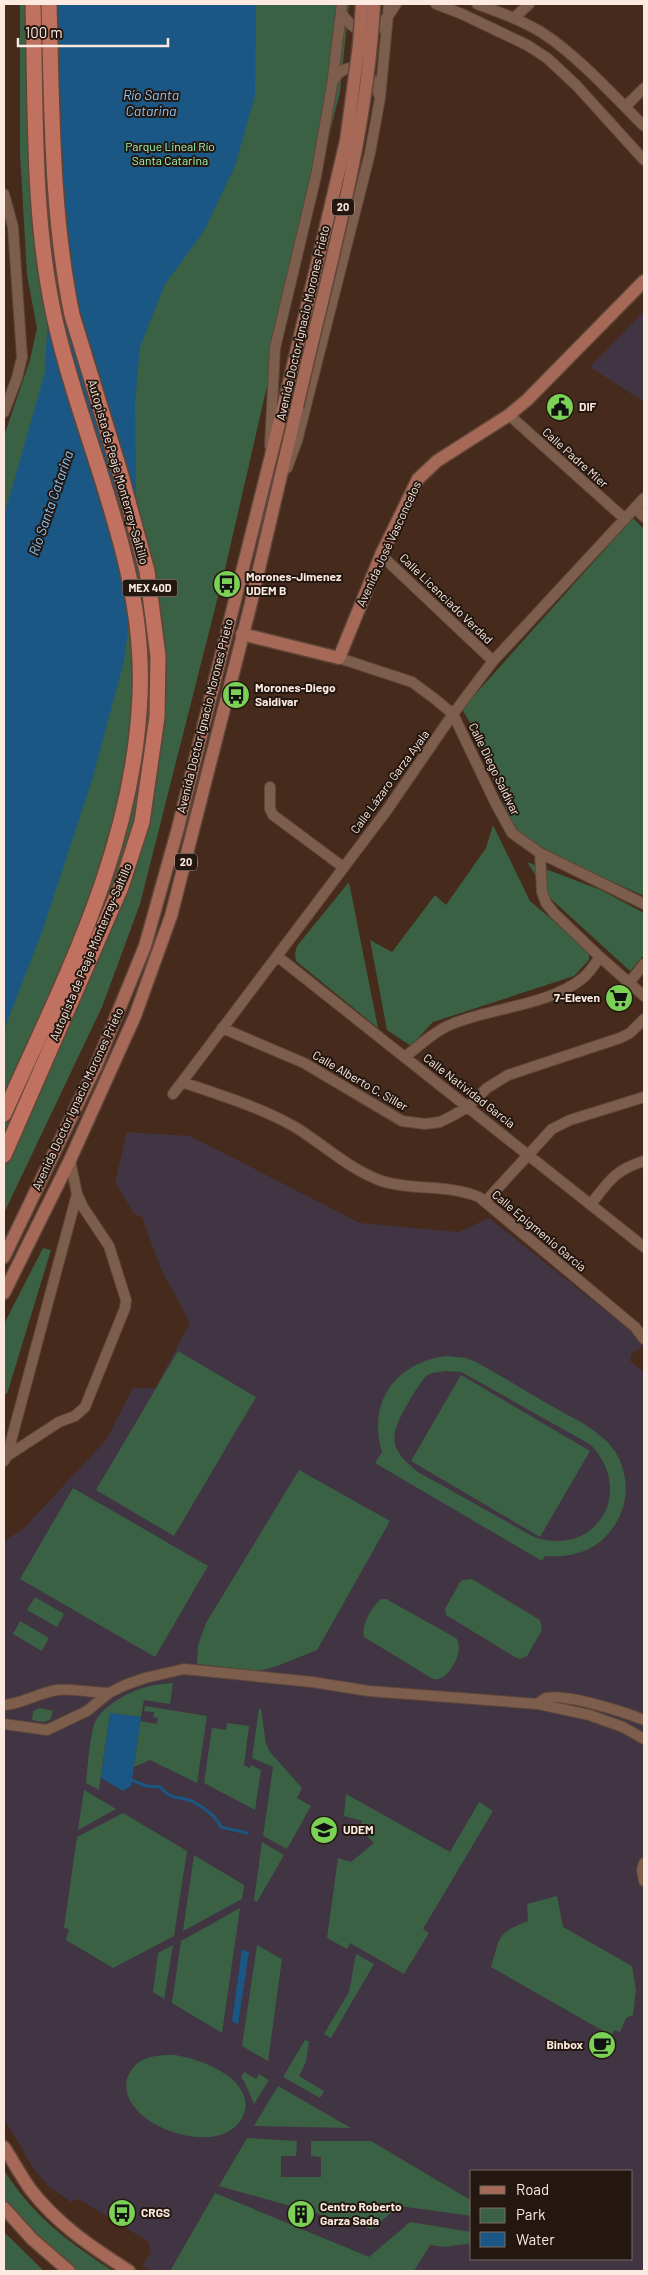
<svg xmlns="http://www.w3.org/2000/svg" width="648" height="2275" font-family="Barlow,sans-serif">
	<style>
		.education { fill: #413543; fill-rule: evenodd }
		.green { fill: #3a6143; fill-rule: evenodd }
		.water { fill: #1a5784 }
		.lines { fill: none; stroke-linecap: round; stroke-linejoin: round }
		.stream { stroke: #1a5784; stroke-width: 3 }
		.minor-casing { stroke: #5e4639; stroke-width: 12 }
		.major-casing { stroke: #5e4639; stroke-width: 15 }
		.highway-casing { stroke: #5e4639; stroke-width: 18 }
		.minor { stroke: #7d5e4d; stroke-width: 10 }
		.major { stroke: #a66958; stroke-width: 12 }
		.highway { stroke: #c17160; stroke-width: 15 }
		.major-bridge-casing { stroke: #5e4639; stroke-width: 15; stroke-linecap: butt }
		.major-bridge { stroke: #a66958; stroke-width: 12 }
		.labels { text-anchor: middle; stroke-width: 4; stroke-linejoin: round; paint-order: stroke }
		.shield { fill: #231710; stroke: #bbaaa1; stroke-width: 1 }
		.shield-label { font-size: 11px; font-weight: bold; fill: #fce9df }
		.park-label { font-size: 12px; fill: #a0f8b5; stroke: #231710 }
		.street-label { font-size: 12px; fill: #fce9df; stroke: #231710 }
		.poi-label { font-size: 12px; font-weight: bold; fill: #fce9df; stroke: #231710; text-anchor: start }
		.water-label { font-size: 14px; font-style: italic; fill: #86c6fc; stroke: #231710 }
	</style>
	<rect width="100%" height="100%" fill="#462a1b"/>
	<!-- education -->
	<path class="education" d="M644,311v91l-54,-35z
		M127,1132l63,4 170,87 99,9 30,-14 146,116 8,12 -12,8 -1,7 14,11v899h-492l-10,-5 9,-14 -2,-10 -71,-43 -7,3 -23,-16 -16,-20 -28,-47v-578l19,-12 83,-89 27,-52h22l35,-65 -30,-56 -18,-50 -8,-3 -19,-32zM472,2171h160v88h-160z"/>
	<!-- green -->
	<path class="green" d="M20,4h329l-9,88 -67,268 -47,205 -86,339 -38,103 -98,206v-777l26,-76 7,-32 -10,-53 -7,-123z
		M633,518l11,11v367l-125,-56 -50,-119 -7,-12z
		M493,825l37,76 59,50v9l-15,16 -141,46 -22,24 -24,-16 -17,-90 22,12 43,-57 11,10 40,-57z
		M527,862l74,28 43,23v42l-14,16 -80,-73z
		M349,882l29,146 -82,-67 -1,-7 2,-8z
		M43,1248l8,2 -44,144 -3,-1v-69z
		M178,1351l78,46 -82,139 -78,-46z
		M446,1356l20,2 10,4c24,13 48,28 72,42 33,19 72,33 77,75 3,16 -2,34 -11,47 -16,25 -42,32 -69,30l-3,5 -167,-98 7,-11c-15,-51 14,-89 64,-96zM446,1371l15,1 13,7 117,66c45,48 4,113 -57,92l-116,-65c-30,-24 -29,-36 -11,-67 6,-10 11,-20 19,-29l6,-3z
		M461,1375l129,76 -50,86 -129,-76z
		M299,1470l91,51 -73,129 -40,16 -17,5 -63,-7 1,-19 8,-22z
		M73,1488l135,78 -53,91 -135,-78z
		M472,1579l68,41 2,10 -15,26 -7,3 -5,-2 -69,-42 -1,-6 15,-27 3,-2z
		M35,1597l29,17 -7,13 -30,-17z
		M382,1599h4l70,39c10,12 -8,45 -23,41l-69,-42c-3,-10 8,-33 18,-38z
		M20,1621l29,17 -7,13 -29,-17z
		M173,1683l-3,21 -26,-4 -3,17 -31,-4 -11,77 -13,-7c2,-19 3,-40 8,-58 6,-19 38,-35 56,-39 7,-2 15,-2 23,-3z
		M145,1706l62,10 -10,67 -47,-23 -16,7 6,-46 17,3 1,-6 -5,-1 1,-5 -10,-1z
		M40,1708l13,3 -3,9 -7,2 -11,-2 1,-9z
		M259,1708l2,1 5,35 4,8 32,36 -5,10 14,8 -24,43 -24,-13 10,-69 -21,-9z
		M227,1723l22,3 -5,39 6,3 1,-3 10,5 -6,40 -51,-27 8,-55 14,2z
		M84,1790l32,19 -38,21z
		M346,1794l104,58 29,-50 14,9 -70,118 6,4 -25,41 -54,-31 -3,6 -20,-11 11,-80 13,4 23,-19 -15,-15 3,-7 -18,-5z
		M123,1813l64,38 -13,85 -61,32 -47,-28 3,-11 -5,-1 13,-91z
		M262,1842l22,13 -27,47 -3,-2z
		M194,1855l50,30 -2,14 -59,32z
		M557,1896l6,31 69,39 4,24 -3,25 -7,3 -6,14 -6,-2 -2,6 -121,-69c10,-31 4,-33 37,-46l-1,-17z
		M240,1908l-18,125 -50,-30 9,-62z
		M173,1945l-9,54 -11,-7 5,-39z
		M257,1945l25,14 -14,102 -26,-15z
		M356,1954l18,10 -43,74 -7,-4 25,-42z
		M305,2040l4,2 -3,20 -7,14 25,15 -4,7 -37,-21z
		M174,2055c26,3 87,26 68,63 -24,46 -138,1 -112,-46 10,-16 26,-17 44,-17z
		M244,2072l12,7 3,-5 10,6 -15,24 -9,-21 -4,-6z
		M278,2086l73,42 -97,-2z
		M247,2138l50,3 -1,15h-15v21h40v-20l-10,-1v-15h60l101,60v15l-73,-10 -27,23 -153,-43z
		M4,2170c29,46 64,72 109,101 -11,0 -25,2 -36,0 -17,-3 -61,-55 -73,-70z
		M215,2193l154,64 41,-35 62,10v11l-27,4 -15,-2 -16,26h-244z
		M4,2232l40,39h-40z"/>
	<!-- water -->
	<path class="water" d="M47,4h209l-1,92 -20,70 -31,65 -39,53 -25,63 -5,57 2,158 -13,99 -32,119 -49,149 -39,101v-514l41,-144 11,-213z
		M110,1713l31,4 -10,69 -8,5 -22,-13z
		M242,1949l7,3 -11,73 -6,-4z"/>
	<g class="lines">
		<!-- stream -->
		<path class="stream" d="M132,1780l14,6 14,1c14,15 17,8 32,14 10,5 25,16 29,26l26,6"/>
		<!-- minor casing -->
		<g class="minor-casing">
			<path id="minor" d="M436,4l26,10 65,31 20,13 29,27 68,75
				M477,4c22,8 44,16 64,28 35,22 73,64 103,94
				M342,14c24,33 37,17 54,-10
				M514,18l15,-14
				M334,80c6,-12 17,-14 29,-11l10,12 7,16
				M625,107l19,-19
				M4,194l9,33 9,130 -5,21 -13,34
				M509,415l116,104
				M270,446l5,-98 41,-172 16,-91 10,-81
				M287,468l10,-27 73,-288 10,-55 9,-94
				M635,508l9,9
				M381,555l112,106
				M339,658l73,24 23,17 18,15 42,88 17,31 28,20 104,51
				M270,787v22l3,6 70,52
				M540,853l2,39 4,11 8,10 46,44 44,39
				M277,956l367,291
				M629,983l15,-19
				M222,1028l82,35 98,58 23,3 15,-2 14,-7 15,-9 18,-18 21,-13 112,-37 10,-5 14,-14
				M405,1057c15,-12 30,-26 47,-33 41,-17 96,-18 131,-46 7,-6 12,-14 17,-21
				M182,1082c38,13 78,25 113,45 28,17 55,43 87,54 31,10 66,3 97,16l156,130 9,12
				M173,1094l214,-284 66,-96 40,-53 151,-163
				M485,1202l67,-73 18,-9 74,-23
				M591,1204c18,-23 24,-34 53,-43
				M7,1456l70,-262
				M4,1461l3,-5 52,-34 16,-6 10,-9 40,-99 1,-8 -17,-54 -26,-39 -6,-13 -7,-34
				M538,1704c2,-2 4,-4 6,-5 16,-8 83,14 100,21
				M4,1705c18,-1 34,-12 53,-15 17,-2 35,3 52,3
				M4,1724l43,6 40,-19 22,-18 16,-8 20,-7 39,-9 128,13 57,9 169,13 51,11 34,12 21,12
				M644,1863l-2,7 2,11"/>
		</g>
		<!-- major casing -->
		<g class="major-casing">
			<path id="major" d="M242,634l97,24 42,-103 37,-76 19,-18 72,-46 18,-15 117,-119
				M4,1257l92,-191 49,-120 33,-118 106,-424
				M4,1293l66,-133 65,-144 36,-100 79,-309 47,-200
				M4,2147c9,14 17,29 27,43 26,34 62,58 98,81
				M4,2208l28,31 37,32"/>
		</g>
		<!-- highway casing -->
		<g class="highway-casing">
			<path id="highway" d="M4,1114c61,-137 130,-266 136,-419 6,-132 -57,-249 -85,-375 -23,-103 -19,-211 -22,-316
				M4,1155l117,-268 21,-65 15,-105 1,-61 -11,-85 -27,-99 -48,-157c-21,-102 -20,-207 -23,-311"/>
		</g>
		<!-- minor -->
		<use href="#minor" class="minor"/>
		<!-- major -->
		<use href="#major" class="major"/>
		<!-- highway -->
		<use href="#highway" class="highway"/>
		<!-- major-bridge casing -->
		<g class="major-bridge-casing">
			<path id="major-bridge" d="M284,404l62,-263 13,-96 3,-41
				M297,407c30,-133 70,-266 77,-403"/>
		</g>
		<!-- major-bridge -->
		<use href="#major-bridge" class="major-bridge"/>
	</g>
	<!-- icons -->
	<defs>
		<g id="civic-disc" transform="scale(1.4375)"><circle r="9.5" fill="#7ad156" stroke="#231710"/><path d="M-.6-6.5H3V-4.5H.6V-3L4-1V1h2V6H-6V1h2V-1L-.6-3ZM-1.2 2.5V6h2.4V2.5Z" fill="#111"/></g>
		<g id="bus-disc" transform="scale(1.4375)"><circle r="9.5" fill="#7ad156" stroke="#231710"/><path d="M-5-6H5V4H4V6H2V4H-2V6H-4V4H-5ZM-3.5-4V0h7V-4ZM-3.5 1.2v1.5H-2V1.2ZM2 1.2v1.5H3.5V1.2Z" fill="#111"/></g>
		<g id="supermarket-disc" transform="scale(1.4375)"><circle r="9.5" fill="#7ad156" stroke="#231710"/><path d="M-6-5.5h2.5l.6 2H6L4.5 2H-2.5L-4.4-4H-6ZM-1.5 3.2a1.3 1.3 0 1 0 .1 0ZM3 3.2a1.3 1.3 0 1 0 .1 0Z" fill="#111"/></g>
		<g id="university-disc" transform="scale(1.4375)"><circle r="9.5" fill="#7ad156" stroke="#231710"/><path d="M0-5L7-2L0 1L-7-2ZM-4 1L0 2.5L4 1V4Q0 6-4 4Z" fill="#111"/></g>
		<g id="cafe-disc" transform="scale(1.4375)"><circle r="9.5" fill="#7ad156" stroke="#231710"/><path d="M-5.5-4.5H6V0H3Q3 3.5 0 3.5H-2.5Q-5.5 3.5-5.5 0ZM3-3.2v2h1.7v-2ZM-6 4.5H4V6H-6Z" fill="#111"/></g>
		<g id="building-disc" transform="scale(1.4375)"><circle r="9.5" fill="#7ad156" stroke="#231710"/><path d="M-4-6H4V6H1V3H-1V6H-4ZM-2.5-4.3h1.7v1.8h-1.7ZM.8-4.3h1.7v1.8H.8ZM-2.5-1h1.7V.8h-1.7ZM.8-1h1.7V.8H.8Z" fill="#111"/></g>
	</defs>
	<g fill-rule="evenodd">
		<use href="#civic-disc" x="560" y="407"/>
		<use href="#bus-disc" x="227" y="584"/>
		<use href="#bus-disc" x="236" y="695"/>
		<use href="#supermarket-disc" x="619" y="998"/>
		<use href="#university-disc" x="324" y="1830"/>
		<use href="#cafe-disc" x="602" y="2045"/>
		<use href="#bus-disc" x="122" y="2213"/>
		<use href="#building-disc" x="301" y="2214"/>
	</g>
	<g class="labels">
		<!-- shield labels -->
		<g class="shield">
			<rect x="332" y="198.5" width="22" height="17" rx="4"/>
			<rect x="122.5" y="579.5" width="55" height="17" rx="4"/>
			<rect x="175" y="853.5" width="22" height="17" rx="4"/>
		</g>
		<g class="shield-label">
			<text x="343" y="211">20</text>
			<text x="150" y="592">MEX 40D</text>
			<text x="186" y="866">20</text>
		</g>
		<!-- park labels -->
		<g class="park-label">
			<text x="170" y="151">Parque Lineal Río<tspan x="170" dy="14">Santa Catarina</tspan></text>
		</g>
		<!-- street labels -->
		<g class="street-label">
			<text transform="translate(303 323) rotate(-77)" y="4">Avenida Doctor Ignacio Morones Prieto</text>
			<text transform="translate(575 458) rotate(42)" y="4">Calle Padre Mier</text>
			<text transform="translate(118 472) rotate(74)" y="4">Autopista de Peaje Monterrey-Saltillo</text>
			<text transform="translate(389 544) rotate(-65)" y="4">Avenida José Vasconcelos</text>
			<text transform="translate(446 599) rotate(44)" y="4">Calle Licenciado Verdad</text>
			<text transform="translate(205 716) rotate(-76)" y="4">Avenida Doctor Ignacio Morones Prieto</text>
			<text transform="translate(494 769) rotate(64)" y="4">Calle Diego Saldívar</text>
			<text transform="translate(390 782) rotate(-54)" y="4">Calle Lázaro Garza Ayala</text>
			<text transform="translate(91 952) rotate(-67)" y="4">Autopista de Peaje Monterrey-Saltillo</text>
			<text transform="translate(360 1081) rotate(30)" y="4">Calle Alberto C. Siller</text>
			<text transform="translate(469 1091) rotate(38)" y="4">Calle Natividad García</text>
			<text transform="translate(78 1099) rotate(-65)" y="4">Avenida Doctor Ignacio Morones Prieto</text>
			<text transform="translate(539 1231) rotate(40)" y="4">Calle Epigmenio García</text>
		</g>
		<!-- poi labels -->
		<g class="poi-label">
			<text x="579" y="411">DIF</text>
			<text x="246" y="581">Morones-Jimenez<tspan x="246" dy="14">UDEM B</tspan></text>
			<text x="255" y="692">Morones-Diego<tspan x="255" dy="14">Saldivar</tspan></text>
			<text x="600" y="1002" text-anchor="end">7-Eleven</text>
			<text x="343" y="1834">UDEM</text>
			<text x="583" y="2049" text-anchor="end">Binbox</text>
			<text x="320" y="2211">Centro Roberto<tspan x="320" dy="14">Garza Sada</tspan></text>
			<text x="141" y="2217">CRGS</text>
		</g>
		<!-- water labels -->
		<g class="water-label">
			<text x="151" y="100">Río Santa<tspan x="151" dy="16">Catarina</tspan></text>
			<text transform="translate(51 503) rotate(-71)" y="5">Río Santa Catarina</text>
		</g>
	</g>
	<!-- border -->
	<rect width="648" height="2275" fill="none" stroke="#fce9df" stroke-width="10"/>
	<!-- legend -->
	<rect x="470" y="2170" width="162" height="90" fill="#231710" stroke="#7a6b63"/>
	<rect x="480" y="2186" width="25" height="8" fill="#a66958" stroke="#7a6b63"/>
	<text x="516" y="2195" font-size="15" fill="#fce9df">Road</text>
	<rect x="480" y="2208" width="25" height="15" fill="#3a6143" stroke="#7a6b63"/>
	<text x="516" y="2220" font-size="15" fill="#fce9df">Park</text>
	<rect x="480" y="2232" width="25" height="15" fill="#1a5784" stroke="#7a6b63"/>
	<text x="516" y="2245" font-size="15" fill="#fce9df">Water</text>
	<!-- scale -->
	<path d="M18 38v8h150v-8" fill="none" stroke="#fce9df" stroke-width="2.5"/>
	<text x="25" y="38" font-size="15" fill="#fce9df" stroke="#231710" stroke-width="4" paint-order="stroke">100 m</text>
</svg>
